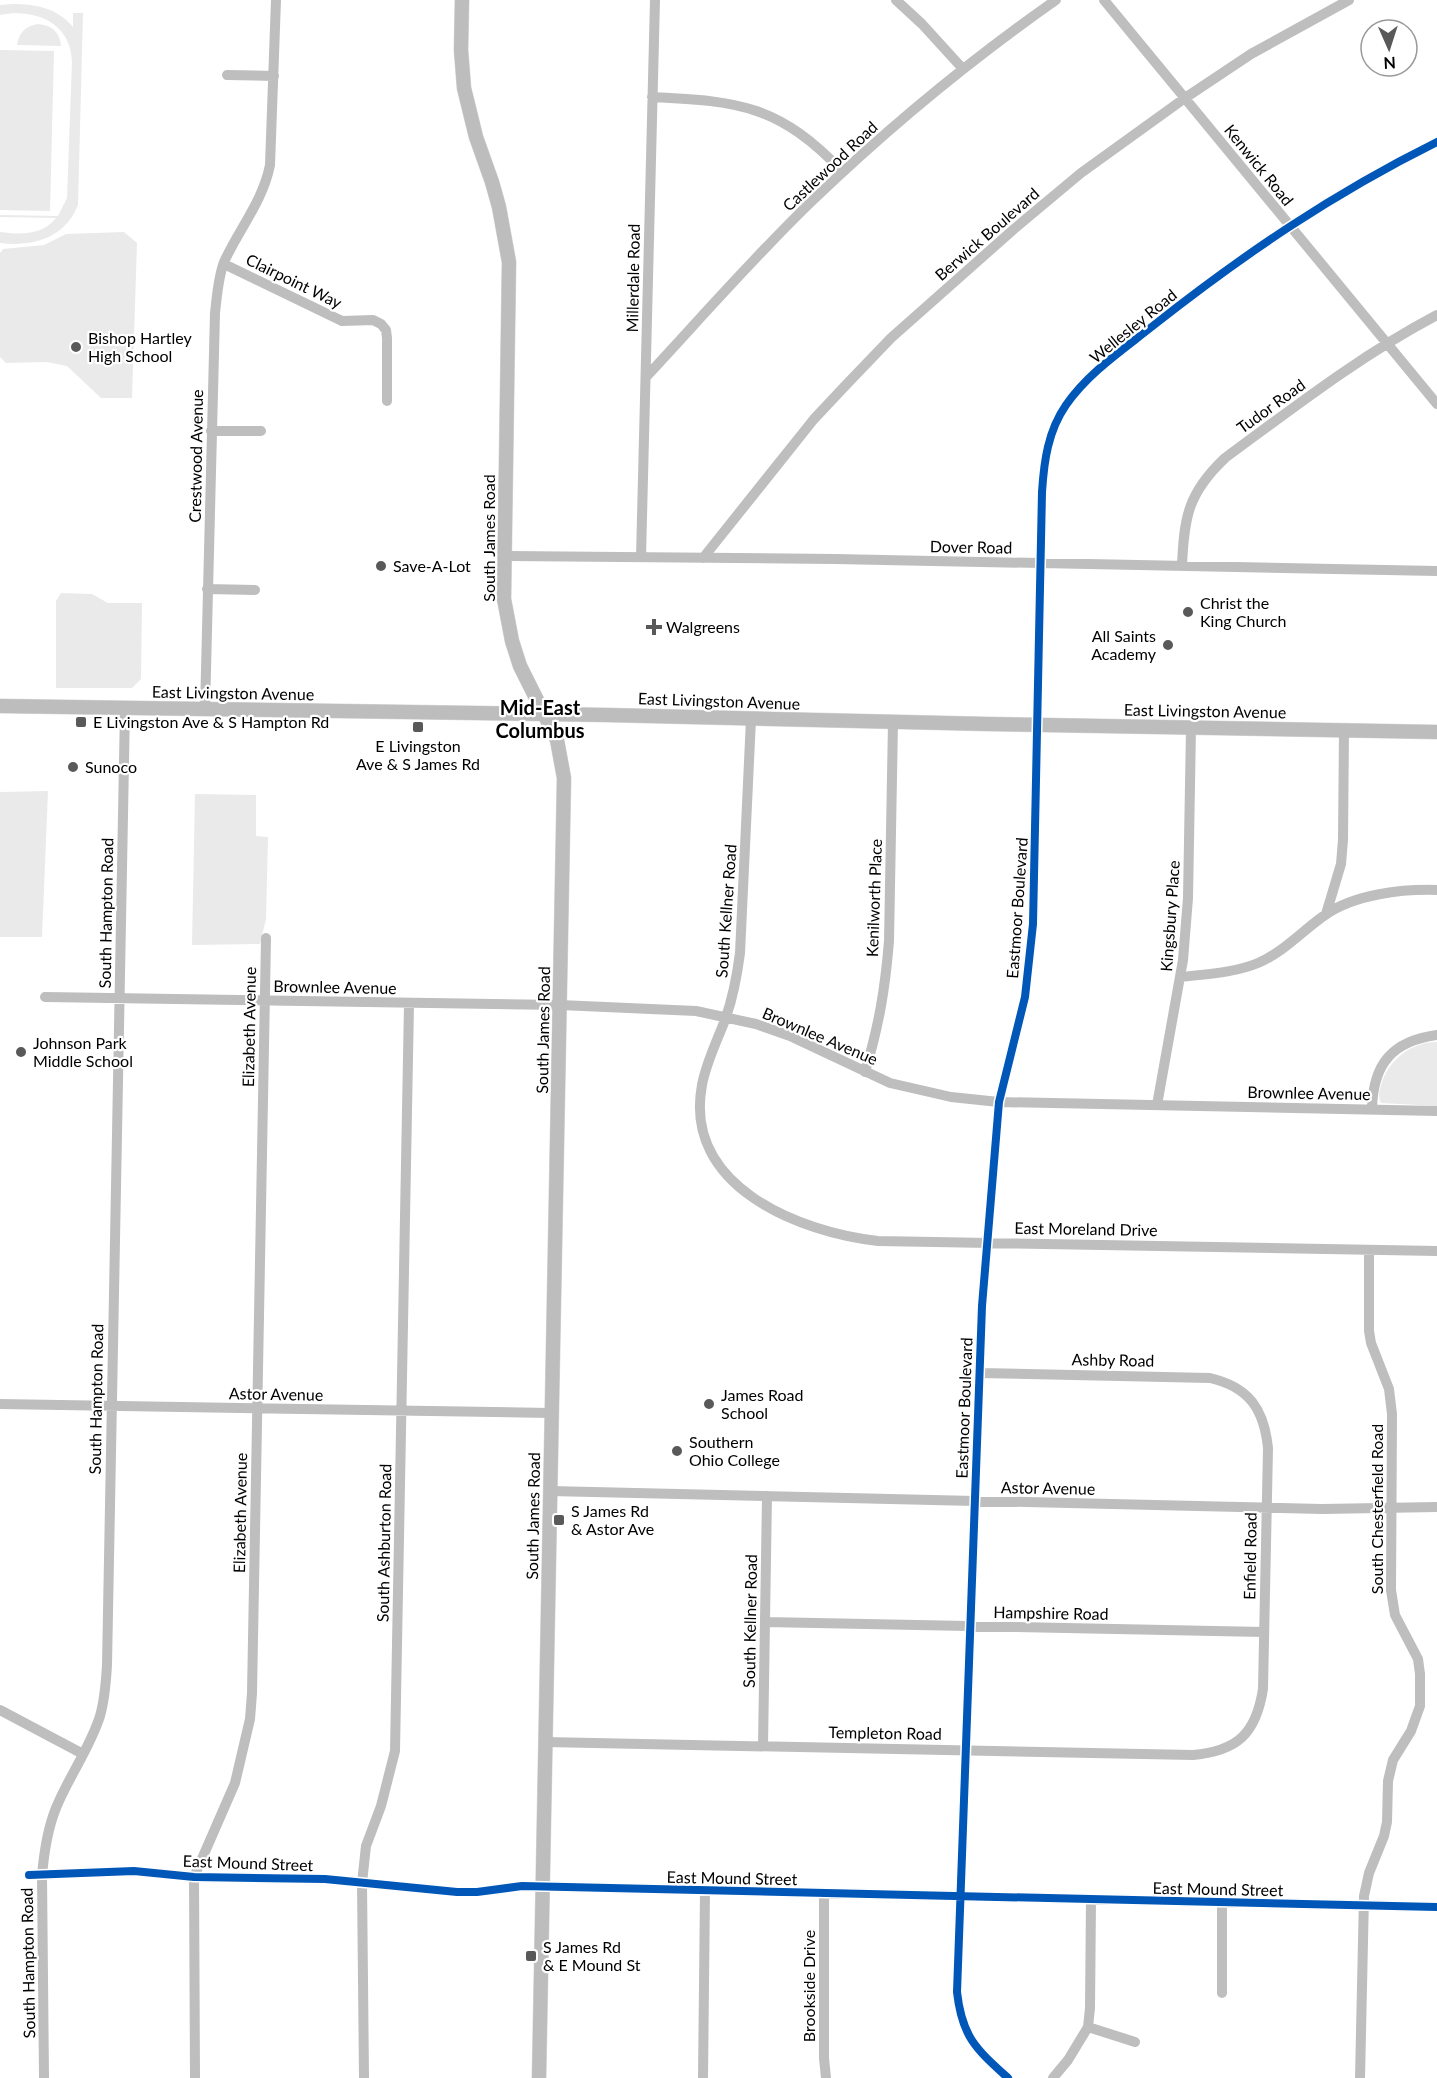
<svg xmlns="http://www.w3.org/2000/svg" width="1437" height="2078" font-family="Lato,sans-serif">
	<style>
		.green { fill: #eaeaea }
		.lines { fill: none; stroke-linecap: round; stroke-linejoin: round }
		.major-casing { stroke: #dbdbdb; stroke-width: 15 }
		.minor { stroke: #bebebe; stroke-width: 10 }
		.major { stroke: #bdbdbd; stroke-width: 14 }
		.cycleway-casing { stroke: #fff; stroke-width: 11 }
		.cycleway { stroke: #0057b8; stroke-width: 8 }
		.poi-dot { fill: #595959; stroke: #fff; stroke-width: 2 }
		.labels { text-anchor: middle; stroke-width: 4.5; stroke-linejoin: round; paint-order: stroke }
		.street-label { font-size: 16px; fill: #000; stroke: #fff }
		.poi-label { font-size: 16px; fill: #000; stroke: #fff; text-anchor: start }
		.quarter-label { font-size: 20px; font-weight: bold; fill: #000; stroke: #fff }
	</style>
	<rect width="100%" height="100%" fill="#fff"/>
	<!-- green -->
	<path class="green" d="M13,4c23,0 44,4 60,23v-14h10l-5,192c-13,33 -45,42 -78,38v-11c20,3 43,3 56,-14l-56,-1v-2l58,1 9,-18 5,-136c-1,-40 -38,-54 -72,-47v-10z
		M38,24c14,1 22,8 23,22l-44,-1c2,-12 8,-19 21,-21z
		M0,50l54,1 -4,160 -50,-1z
		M124,232l13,11 -5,155h-31l-34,-32 -20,-4 -41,1 -6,-6v-104l3,-4 41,-4 22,-11z
		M61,593l31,1 16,9h34l-1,76 -9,9h-76v-87z
		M48,791l-6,146h-42v-145z
		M195,794l61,1v41l12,1 -2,82 -6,25 -68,1z
		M1437,1042v64l-56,-3c-3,-6 -2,-11 0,-18 7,-25 30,-43 56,-43z"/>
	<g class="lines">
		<!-- major casing -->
		<g class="major-casing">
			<path id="major" d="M462,0l-1,50 3,38 12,49 16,45 7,25 10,55 -5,337 8,42 8,25 37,74 7,38 -25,1300
				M0,706l607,9 381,9 449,8"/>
		</g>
		<!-- minor -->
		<path class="minor" d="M896,0l26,24 41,45
			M1104,0l333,404
			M227,75l47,1
			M652,97c89,4 128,9 191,75
			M224,264l118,57 31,-1 8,4 5,6 1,8v63
			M646,377c54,-58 107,-119 165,-175 76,-73 158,-141 245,-202
			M211,431h50
			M504,556l331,3 602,12
			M641,557l14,-557
			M703,558l111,-139 31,-33 46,-48 123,-109 67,-56 104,-75 66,-44 98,-54
			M1182,566c2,-49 6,-73 43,-108 68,-50 136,-103 212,-143
			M207,589l48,1
			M205,710l10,-397c2,-17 3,-35 9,-51 15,-33 39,-61 46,-97l6,-165
			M751,719l-11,234c-3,23 -7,45 -15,67 -8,21 -19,43 -23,65 -19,101 96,147 176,156l559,10
			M1326,914l15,-50 2,-24 1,-110
			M1181,977c25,-3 53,-4 77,-14 26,-11 45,-33 67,-48 30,-21 77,-26 112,-25
			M45,997l515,8 136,6 60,13 34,12 100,47 61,14 48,5 438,9
			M865,1072c14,-47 20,-82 24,-131l4,-219
			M1157,1105l26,-145 5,-62 3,-170
			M1372,1109c1,-45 20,-68 65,-74
			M0,1404l551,9
			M550,1491l772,18 115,-2
			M765,1622l499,10
			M0,1710l83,44
			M545,1742l648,13c44,-4 63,-21 70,-66l5,-241c-4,-39 -19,-61 -58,-70l-231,-5
			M763,1746l4,-250
			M29,1875l105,-4 60,6 131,2 132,13h20l45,-6 915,21
			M824,1893v165l2,20
			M1222,1902v91
			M1088,2027l47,15
			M44,2078l-2,-202c2,-24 5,-46 14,-68 13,-32 34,-60 44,-92 5,-17 6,-34 7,-51l18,-956
			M195,2078l-1,-201 41,-94 15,-64 2,-26 14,-755
			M364,2078l-2,-195 4,-37 15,-40 14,-55 14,-747
			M703,2078l2,-187
			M1008,2078c-32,-29 -46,-41 -51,-86l25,-686 17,-204 26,-105 8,-73 9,-432c2,-31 6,-61 24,-87 23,-33 58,-56 88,-80 90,-71 180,-132 283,-183
			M1053,2078l15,-18 20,-33 2,-19 1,-109
			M1360,2078l4,-182 5,-23 15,-37 3,-14 1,-41 5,-21 18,-29 9,-25v-32l-2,-15 -23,-44 -4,-25 1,-176 -3,-25 -18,-46 -2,-12v-81"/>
		<!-- major -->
		<use href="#major" class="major"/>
		<!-- cycleway casing -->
		<g class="cycleway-casing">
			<path id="cycleway" d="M29,1875l105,-4 60,6 131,2 132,13h20l45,-6 915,21
				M1008,2078c-32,-29 -46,-41 -51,-86l25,-686 17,-204 26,-105 8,-73 9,-432c2,-31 6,-61 24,-87 23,-33 58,-56 88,-80 90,-71 180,-132 283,-183"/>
		</g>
		<!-- cycleway -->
		<use href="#cycleway" class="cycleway"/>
	</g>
	<!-- markers -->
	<g class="poi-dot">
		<circle cx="76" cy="347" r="6"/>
		<circle cx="381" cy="566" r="6"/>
		<circle cx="1188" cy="612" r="6"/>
		<path d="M651 618h6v6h6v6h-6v6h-6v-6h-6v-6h6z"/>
		<circle cx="1168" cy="645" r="6"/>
		<rect x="75" y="716" width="12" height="12" rx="3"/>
		<rect x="412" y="721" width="12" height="12" rx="3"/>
		<circle cx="73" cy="767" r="6"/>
		<circle cx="21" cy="1052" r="6"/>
		<circle cx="709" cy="1404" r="6"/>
		<circle cx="677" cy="1451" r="6"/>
		<rect x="553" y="1514" width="12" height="12" rx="3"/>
		<rect x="525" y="1950" width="12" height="12" rx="3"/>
	</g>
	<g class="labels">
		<!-- street labels -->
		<g class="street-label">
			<text transform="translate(1259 165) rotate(51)" y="6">Kenwick Road</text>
			<text transform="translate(830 166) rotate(-43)" y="6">Castlewood Road</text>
			<text transform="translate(987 234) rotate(-41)" y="6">Berwick Boulevard</text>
			<text transform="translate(633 278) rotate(-89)" y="6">Millerdale Road</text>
			<text transform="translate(294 281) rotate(26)" y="6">Clairpoint Way</text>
			<text transform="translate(1133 326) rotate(-39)" y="6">Wellesley Road</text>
			<text transform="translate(1271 406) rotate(-36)" y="6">Tudor Road</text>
			<text transform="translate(196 456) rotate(-89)" y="6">Crestwood Avenue</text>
			<text transform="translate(489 538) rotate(-90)" y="6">South James Road</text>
			<text transform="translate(971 547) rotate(1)" y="6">Dover Road</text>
			<text transform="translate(233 693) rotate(1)" y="6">East Livingston Avenue</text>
			<text transform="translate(719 701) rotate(2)" y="6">East Livingston Avenue</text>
			<text transform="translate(1205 711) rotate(1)" y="6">East Livingston Avenue</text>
			<text transform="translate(874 898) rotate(-88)" y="6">Kenilworth Place</text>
			<text transform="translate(1017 908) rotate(-86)" y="6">Eastmoor Boulevard</text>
			<text transform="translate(726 911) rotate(-86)" y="6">South Kellner Road</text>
			<text transform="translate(106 913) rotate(-89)" y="6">South Hampton Road</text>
			<text transform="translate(1170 916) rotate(-86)" y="6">Kingsbury Place</text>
			<text transform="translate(335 987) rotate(1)" y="6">Brownlee Avenue</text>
			<text transform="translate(249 1027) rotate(-89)" y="6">Elizabeth Avenue</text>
			<text transform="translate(543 1030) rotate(-89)" y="6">South James Road</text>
			<text transform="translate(820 1036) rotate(23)" y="6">Brownlee Avenue</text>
			<text transform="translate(1309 1093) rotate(1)" y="6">Brownlee Avenue</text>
			<text transform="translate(1086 1229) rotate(1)" y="6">East Moreland Drive</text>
			<text transform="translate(1113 1360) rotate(1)" y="6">Ashby Road</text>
			<text transform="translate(276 1394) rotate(1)" y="6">Astor Avenue</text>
			<text transform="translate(96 1399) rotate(-89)" y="6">South Hampton Road</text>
			<text transform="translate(964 1408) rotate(-88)" y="6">Eastmoor Boulevard</text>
			<text transform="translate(1048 1488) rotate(1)" y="6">Astor Avenue</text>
			<text transform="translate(1377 1509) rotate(-90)" y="6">South Chesterfield Road</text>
			<text transform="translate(240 1513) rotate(-89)" y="6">Elizabeth Avenue</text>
			<text transform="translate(533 1516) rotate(-89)" y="6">South James Road</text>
			<text transform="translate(384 1543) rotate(-89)" y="6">South Ashburton Road</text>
			<text transform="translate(1250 1556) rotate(-89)" y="6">Enfield Road</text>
			<text transform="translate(1051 1613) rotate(1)" y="6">Hampshire Road</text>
			<text transform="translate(750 1621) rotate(-89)" y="6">South Kellner Road</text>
			<text transform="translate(885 1733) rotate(1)" y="6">Templeton Road</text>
			<text transform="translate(248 1863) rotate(2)" y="6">East Mound Street</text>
			<text transform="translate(732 1878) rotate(1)" y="6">East Mound Street</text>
			<text transform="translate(1218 1889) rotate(1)" y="6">East Mound Street</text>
			<text transform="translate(28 1963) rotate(-91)" y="6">South Hampton Road</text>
			<text transform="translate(809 1986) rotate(-90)" y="6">Brookside Drive</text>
		</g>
		<!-- poi labels -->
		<g class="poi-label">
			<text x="88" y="344">Bishop Hartley<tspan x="88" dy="18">High School</tspan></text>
			<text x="393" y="572">Save-A-Lot</text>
			<text x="1200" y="609">Christ the<tspan x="1200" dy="18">King Church</tspan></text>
			<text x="666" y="633">Walgreens</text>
			<text x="1156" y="642" text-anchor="end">All Saints<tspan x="1156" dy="18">Academy</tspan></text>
			<text x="93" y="728">E Livingston Ave &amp; S Hampton Rd</text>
			<text x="418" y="752" text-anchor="middle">E Livingston<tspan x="418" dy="18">Ave &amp; S James Rd</tspan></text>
			<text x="85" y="773">Sunoco</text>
			<text x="33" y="1049">Johnson Park<tspan x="33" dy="18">Middle School</tspan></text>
			<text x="721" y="1401">James Road<tspan x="721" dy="18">School</tspan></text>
			<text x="689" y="1448">Southern<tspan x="689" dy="18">Ohio College</tspan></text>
			<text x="571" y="1517">S James Rd<tspan x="571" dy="18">&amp; Astor Ave</tspan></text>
			<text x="543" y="1953">S James Rd<tspan x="543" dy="18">&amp; E Mound St</tspan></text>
		</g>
		<!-- quarter labels -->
		<g class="quarter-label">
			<text x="540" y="715">Mid-East<tspan x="540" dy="23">Columbus</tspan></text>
		</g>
	</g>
	<!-- north arrow -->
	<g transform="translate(1389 48) rotate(177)"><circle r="28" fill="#ffffff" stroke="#999999" stroke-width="1.5"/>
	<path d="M0-4.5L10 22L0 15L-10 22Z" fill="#595959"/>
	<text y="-9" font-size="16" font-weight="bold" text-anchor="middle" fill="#000000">N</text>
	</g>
</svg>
